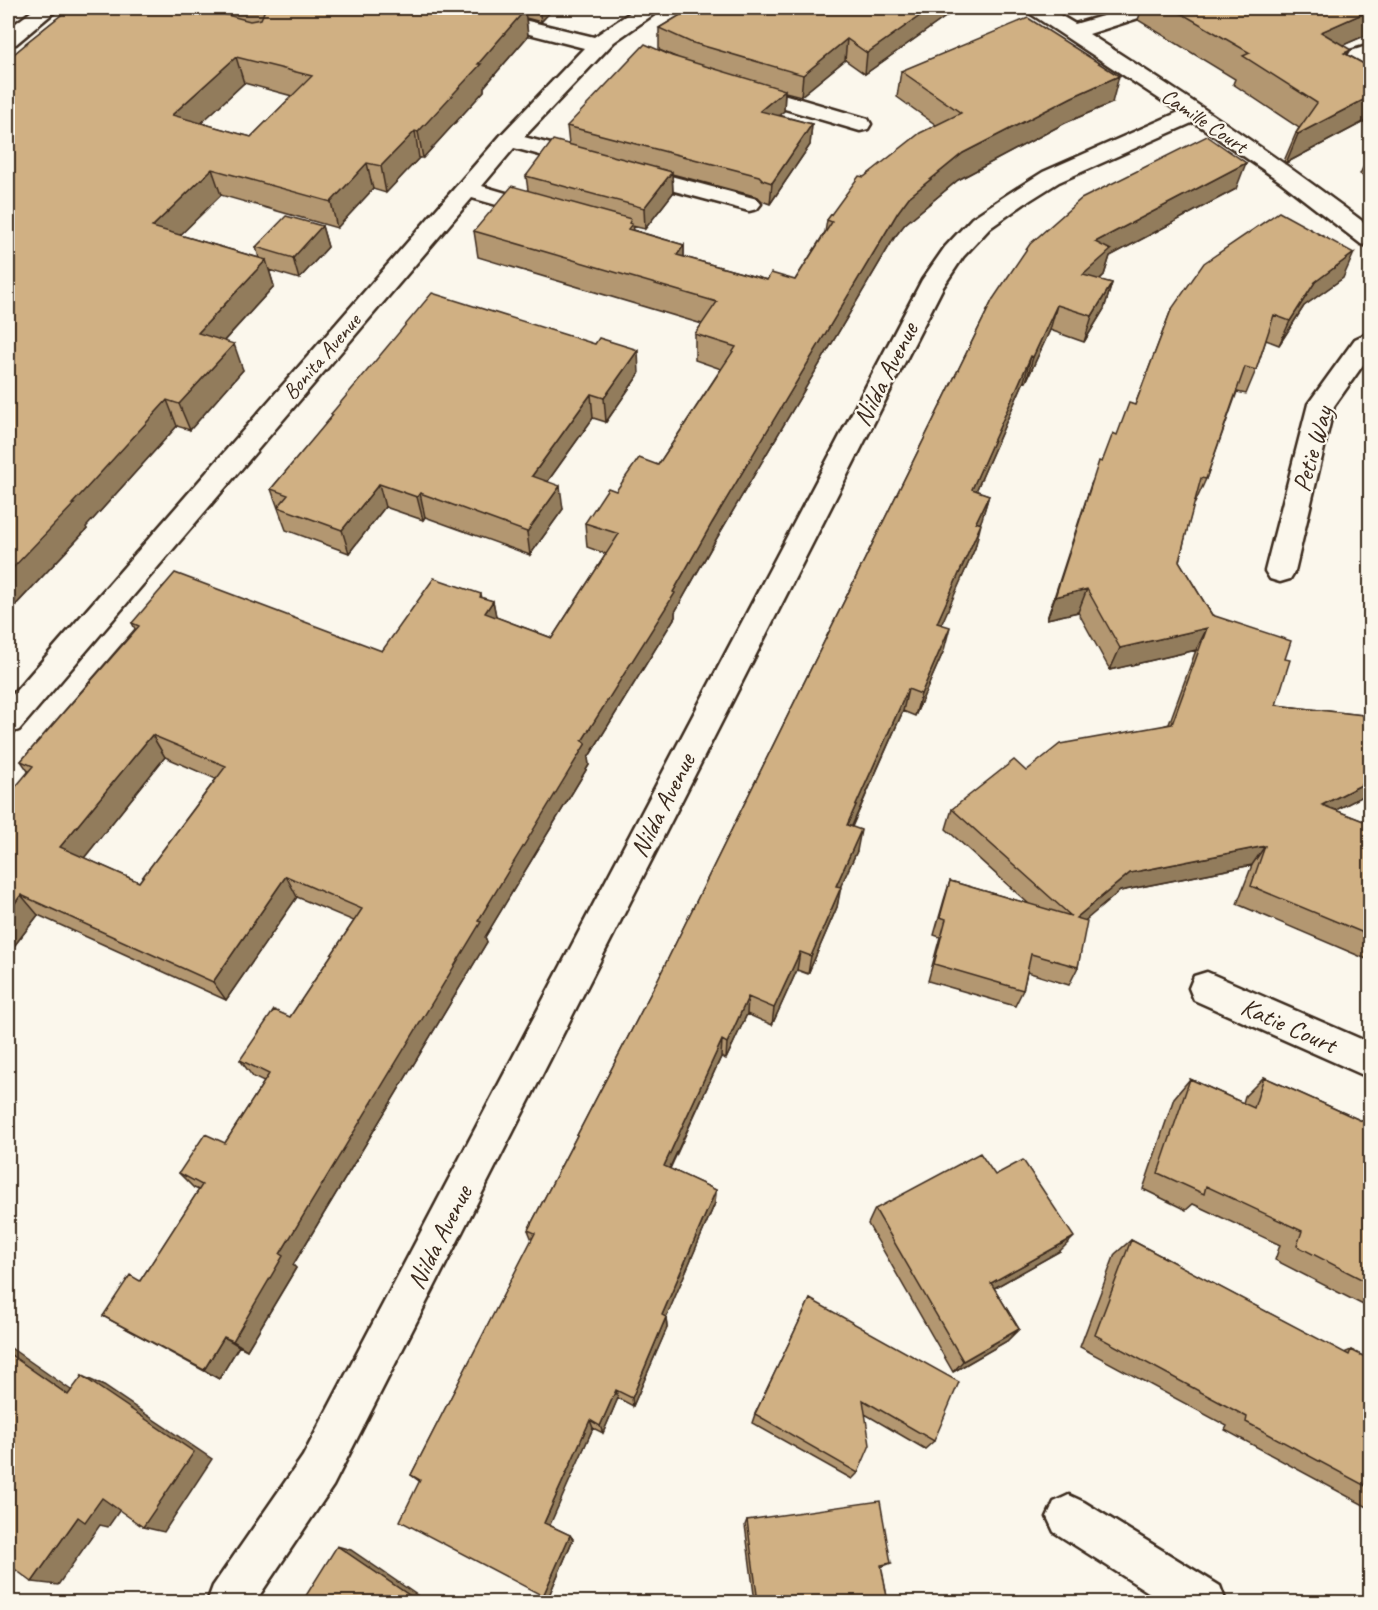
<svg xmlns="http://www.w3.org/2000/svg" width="1378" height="1610" font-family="Caveat,sans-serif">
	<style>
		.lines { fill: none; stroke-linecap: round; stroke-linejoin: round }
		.minor-casing { stroke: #3b2a1e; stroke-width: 5 }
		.minor { fill: #fbf7ec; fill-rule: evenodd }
		.wall { fill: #b39771; stroke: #3b2a1e; stroke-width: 1.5; fill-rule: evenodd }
		.shaded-wall { fill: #927b5c; stroke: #3b2a1e; stroke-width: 1.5 }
		.building { fill: #d0b083; stroke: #3b2a1e; stroke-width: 1.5; fill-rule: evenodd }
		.labels { text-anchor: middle; stroke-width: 4.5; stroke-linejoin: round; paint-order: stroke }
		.far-street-label { font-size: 22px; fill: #3b2a1e; stroke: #fbf7ec }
		.street-label { font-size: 26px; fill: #3b2a1e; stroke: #fbf7ec }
	</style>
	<rect width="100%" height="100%" fill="#fbf7ec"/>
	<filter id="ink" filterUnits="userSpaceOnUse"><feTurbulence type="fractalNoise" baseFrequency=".0167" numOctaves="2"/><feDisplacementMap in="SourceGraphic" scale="12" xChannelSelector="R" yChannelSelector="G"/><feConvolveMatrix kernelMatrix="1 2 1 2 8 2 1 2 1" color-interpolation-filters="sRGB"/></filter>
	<g filter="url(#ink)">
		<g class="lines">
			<!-- minor casing -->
			<g class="minor-casing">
				<path id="minor" d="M36,8h23l-43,36 -8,1v-16z
					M441,8h33l120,29 43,-29h23l-3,4 -43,30 -90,95 233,62 4,5 -4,5 -8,2 -235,-63 -32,38 69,20 4,5 -4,5 -8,2 -71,-20 -453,532 -11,4v-34l493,-565 83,-87 -140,-36z
					M1025,8h23l27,16 55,-16h30l-3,4 -68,22c96,61 191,124 281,193v20l-9,-3 -80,-62 -87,-60 -135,60 -35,22 -34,24 -27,29 -20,30 -610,1199 -78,116h-48l6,-16 90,-130 619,-1176 23,-33 27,-29 36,-24 35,-22 136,-60 -151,-100z
					M1370,45v25l-8,-2 -14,-12 3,-5z
					M742,82l126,37 3,5 -3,5 -8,2 -126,-37 -3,-5 3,-5z
					M1370,332v23l-36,51 -39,165 -5,8 -10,3 -10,-3 -5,-8 43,-167 47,-65z
					M1207,972l163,71v35l-176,-78 -5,-12 5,-12z
					M1069,1495l15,7 136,84 6,16h-62l-110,-70 -7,-15 7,-15z"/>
			</g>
			<!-- minor -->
			<use href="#minor" class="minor"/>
		</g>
		<!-- wall -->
		<path class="wall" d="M70,8h484l-13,14 -15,-4 2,18 -44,51v4l-61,67h-4l-33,35 -13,-4 -36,39 -116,-33 -41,40 79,23 -3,-11 66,-21 6,21 -29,32 -30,-9 5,16 -50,55 19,29 -53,60 -13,-4 -91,101 1,2 -79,84v-554l18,-15v-1zM244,83l48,13 -41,41 -50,-14z
			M692,8h266l-93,66 -20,-14 -44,36 -16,-4 -1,19 -5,4 33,9 -2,21 -40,59 -8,-3 -4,-4 -86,-23 1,19 -28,36 -13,-3 1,4 51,15v12l83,23h28l30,-48 2,-12 37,-43 72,-52 -39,-28 4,-26 211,32 -47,20 -107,57 -53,44 -11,14 -183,310 -36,64v5l-87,141 1,7 -104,172 2,5 -194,323 3,3 -49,82 -8,-4 -20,33 -116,-63 37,-35 59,-91 -5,-2 -15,-15 46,-30 39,-61 -11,-5 -13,-17 50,-43 64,-96 -57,-24 -71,103 -188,-85 -30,39 20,-183 -7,-10 114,-132 -3,-6 250,28 99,-57 1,4 11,3 3,16 56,21 54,-84 -19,-7 -2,-24 31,-32 42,-26 63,-96 -26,-9v-26l7,-10 -224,-67 -4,-26 54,-41 -2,-14 43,-32 -2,-18 105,-70 6,2 -19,-8v-22zM165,757l51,22 -77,103 -55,-24z
			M1142,8h229v25l-28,12 5,10 23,13v50l-85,45 -2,-2 12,-28 3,-5 -66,-44 2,-5 -97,-59z
			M1371,151v29l-11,-6z
			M1236,189l-126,67 -6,19 -5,5 13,3 -8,26 -20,33 -34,-12 -24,52 -2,-1 -48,110 13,4 -9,29 -5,24 -34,76 3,26 -29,66 -12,-5 -51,116 5,24 -17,36 -3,20 -29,67 -11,-4 -25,55 -25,-11 -21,45 -5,-2 -51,112 46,21 -1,13 -49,114 1,11 -34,78 -15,-8 -15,35 -10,-5 -44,97 21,10 3,4 -25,59 -5,-2 -124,-115 -8,-6 121,-235 -4,-10 129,-249 336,-682z
			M1343,278l-39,28 -25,39 -13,-5 -10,30 -10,24 -9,-2 -31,87 -11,24 -1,-1 -15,59 33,54 73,44 -9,46 87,10 8,-4v81l-36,18 36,14v137l-134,-57 15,-39 -132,26 -35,29 -7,47 -9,18 -42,-13 -4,18 -8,16 -87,-25 12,-44 -6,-2 10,-35 6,-19 79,23 -83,-75 6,-20 74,-38 143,-47 27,-74 -86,20 -32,-58 -31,7 44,-135 26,-49 18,-30 36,-95z
			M639,374l-33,48 -13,-4 -45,63 15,28 -33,46 -105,-38 -2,3 -38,-13 -36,46 -63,-23 -15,-41 61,-72 -1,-3z
			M1371,500v11l-4,-6z
			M1371,626v29l-8,-8z
			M1264,1077l107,48v184l-96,-49 5,-15 -87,-41 -7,6 -43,-21 31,-91 16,-19 53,24 2,-7z
			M995,1175l65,76 -66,37 25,41 -12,12 -54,31 -85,-148 7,-15z
			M1131,1240l213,113 7,-3 20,10v149l-146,-79 2,-4 -147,-79 35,-93z
			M810,1299l124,142 -9,8 -60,-35 -7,59 -6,6 -100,-56 3,-9z
			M747,1520l144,43 -10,4 7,35h-133l-10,-77z"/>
		<!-- shaded-wall -->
		<path class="shaded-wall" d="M539,8h15l-13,14z
			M931,8h27l-93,66 2,-21z
			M525,10l3,26 -44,51v4l-61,67 -5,-26z
			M1371,10v23l-62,27 12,-28z
			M847,39l-2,21 -44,36 2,-21z
			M236,57l8,26 -63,59 -9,-27z
			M1119,76l-7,27 -47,20 -107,57 -53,44 -11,14 -183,310 -36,64v5l-87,141 1,7 -104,172 2,5 -194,323 3,3 -49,82 -14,-9 47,-87 198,-333 104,-180 91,-149 39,-69 186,-311 11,-15 54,-44 109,-56z
			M785,90l-1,21 -25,21 1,-21z
			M1371,96v22l-85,45 12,-29z
			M812,124l-2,21 -40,59 2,-21z
			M415,131l4,27 -33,35 -5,-27z
			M367,163l6,26 -36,39 -6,-26z
			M1246,163l-10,26 -126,67 -6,19 -28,26 7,-26 12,-33z
			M212,169l9,26 -59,58 -10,-26z
			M672,172l1,21 -28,36 -1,-21z
			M322,226l6,21 -29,32 -6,-21z
			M684,245v26l-7,-16z
			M1354,253l-11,25 -39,28 -25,39 11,-24 25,-39z
			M266,260l8,26 -66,72 -10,-25z
			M1112,283l-8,26 -20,33 8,-26z
			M1057,305l-7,25 -24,52 7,-25z
			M234,344l9,26 -53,60 -11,-26z
			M638,350l1,24 -33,48 -2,-24z
			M1031,356l-7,25 -58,133 6,-25z
			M591,394l2,24 -58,81 -3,-23z
			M167,400l10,26 -91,101 1,2 -79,84v-40z
			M379,484l6,23 -36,46 -7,-23z
			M560,486l3,23 -33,46 -3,-23z
			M420,493l5,24 -2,3 -6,-23z
			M989,495l-7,24 -12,27 6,-24z
			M981,524l-6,24 -43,98 5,-23z
			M1087,589l-9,23 -31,7 8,-22z
			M493,601l5,25 -13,-13z
			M950,627l-6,23 -29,66 6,-22z
			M1207,628l-11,22 -86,20 10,-22z
			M908,689l-5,22 -60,135 4,-21z
			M152,735l13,22 -89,111 -16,-21z
			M1371,780v12l-64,33 15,-20z
			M861,830l-4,21 -25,54 4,-19z
			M1265,846l-13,19 -132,26 -53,45 9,-18 54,-45z
			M286,876l11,21 -71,103 -13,-18z
			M841,887l-4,20 -29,67 3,-18z
			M21,895l17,20 -30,39v-42z
			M800,952l-3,18 -25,55 2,-17z
			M748,997l-1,17 -21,45 1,-16z
			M722,1040l-1,17 -57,123v-14z
			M716,1190l-1,13 -52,122 -1,-10z
			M1074,1237l-14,14 -80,45 11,-13z
			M666,1317l1,11 -34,78 -1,-8z
			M1019,1329l-12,12 -54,31 10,-11z
			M224,1337l15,9 -20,33 -15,-9z
			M8,1346l83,58 -23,-9 -60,-42z
			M82,1376l22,10 108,73 -48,73 -21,-5z
			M616,1390l2,8 -15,35 -3,-7z
			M590,1420l3,8 -44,99 -5,-4z
			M102,1498l22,6 -16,23 -8,-2 -42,60 -26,-3 46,-65z
			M570,1535l3,4 -25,59 -5,-2z
			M337,1546l14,4 76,52h-8z"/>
		<!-- building -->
		<path class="building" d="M70,8h130l50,13 11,-2 3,-7 -2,-4h254l9,2 -47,54h3l-63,68 -3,-1 -34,35 -14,-3 -36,39 -119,-33 -60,58 114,33 -68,73 36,11 -55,60 -12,-4 -95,104h2l-66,69v-366l5,-5 -5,-2v-141l19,-16h-1zM236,57l76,19 -61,61 -79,-22z
			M692,8h239l-64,45 -20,-14 -44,36 -113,-33 -31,-14z
			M1172,8h199v2l-50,22 30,18 -7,3 27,15v28l-73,38 -2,-1 21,-30 -74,-47 7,-3z
			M1028,18l91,58 -47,21 -109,56 -54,44 -11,15 -186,311 -39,69 2,1 -93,148 4,2 -108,178 3,1 -201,332 3,2 -50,85 -9,-4 -20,33 -101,-54 27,-41 10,6 62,-96 -23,-12 26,-39 20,9 44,-69 -29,-14 34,-50 16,7 72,-108 -76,-33 -73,106 -192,-87 -13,17v-116l25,-30 -12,-5 118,-135 -7,-3 43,-50 207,78 52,-73 47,16 -1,3 13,4 -8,12 67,25 67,-104 -34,-11 23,-35 8,3 23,-33 19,7 78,-118 -41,-13 22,-32 -243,-71 38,-45 119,33 -2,4 3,1 -4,5 56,16 -7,10 90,25 4,-7 24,7 37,-58 -5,-2 32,-44 5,1 56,-44 41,-20 -60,-42zM152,735l74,31 -87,116 -79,-35z
			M645,44l27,12 113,34 -25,21 52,13 -40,59 -9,-3 -4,-4 -192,-50z
			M1207,136l39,27 -151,79 16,8 -28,25 29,8 -20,33 -35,-11 -24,52 -2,-1 -59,133 17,6 -13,27 5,2 -44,99 13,4 -29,67 -13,-5 -61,136 14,5 -25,56 5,1 -30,69 -11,-4 -26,56 -26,-11 -21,46 -5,-3 -58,126 52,24 -54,125 4,2 -34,81 -16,-8 -16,36 -10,-6 -46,103 26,12 -27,61 -143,-75 20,-41 -9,-5 124,-242 -7,-3 129,-249 336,-682 37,-55 51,-45z
			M553,140l119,32 -28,36 -118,-32z
			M1279,212l75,41 -39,29 -25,39 -16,-6 -18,55 -11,-3 -39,112 -5,-1 -22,83 33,54 79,26 -6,18 5,1 -14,45 87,10 8,-4v69l-49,25 49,19v112l-120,-50 14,-40 -135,27 -54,45 11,3 -9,46 -47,-13 -8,36 -89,-26 12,-45 -6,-2 10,-36 121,35 -119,-107 62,-49 12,11 34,-27 112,-20 35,-96 -87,20 -33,-59 -32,8 44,-136 3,1 11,-29 4,2 12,-32 6,2 36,-95 33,-47z
			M286,216l36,10 -29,32 -37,-11z
			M432,293l163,51 4,-6 39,12 -34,48 -13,-4 -59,82 28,10 -33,46 -107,-39 -3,4 -38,-13 -37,46 -64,-23 10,-12 -17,-6 62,-74 -2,-1z
			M1264,1077l107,48v159l-74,-38 5,-15 -96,-45 -2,8 -46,-21 32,-94 64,29z
			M980,1153l15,22 28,-15 51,77 -83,46 28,46 -56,32 -88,-152z
			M1131,1240l218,115 2,-5 20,10v129l-125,-67 1,-5 -152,-82z
			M810,1299l149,83 -25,59 -71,-41 7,45 -12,28 -103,-59z
			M8,1353l60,42 14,-19 112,76 -51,75 -41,-29 -17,24 -7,-5 -46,65 -24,-18z
			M880,1501l11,62 -10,2 7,37h-130l-11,-82z
			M337,1546l82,56h-117z"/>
	</g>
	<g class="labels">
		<!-- far-street labels -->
		<g class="far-street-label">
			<text transform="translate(1205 120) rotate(34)" y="8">Camille Court</text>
			<text transform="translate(321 356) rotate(-49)" y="8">Bonita Avenue</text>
		</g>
		<!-- street labels -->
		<g class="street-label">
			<text transform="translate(885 374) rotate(-63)" y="9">Nilda Avenue</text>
			<text transform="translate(1312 449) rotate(-74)" y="9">Petie Way</text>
			<text transform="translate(662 805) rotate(-63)" y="9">Nilda Avenue</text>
			<text transform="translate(1289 1025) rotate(24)" y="9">Katie Court</text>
			<text transform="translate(439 1237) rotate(-63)" y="9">Nilda Avenue</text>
		</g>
	</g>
	<!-- margin -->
	<rect width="1378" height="1610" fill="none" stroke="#fbf7ec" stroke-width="30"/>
	<rect x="15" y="15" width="1348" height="1580" fill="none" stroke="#3b2a1e" stroke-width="2" filter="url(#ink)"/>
</svg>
